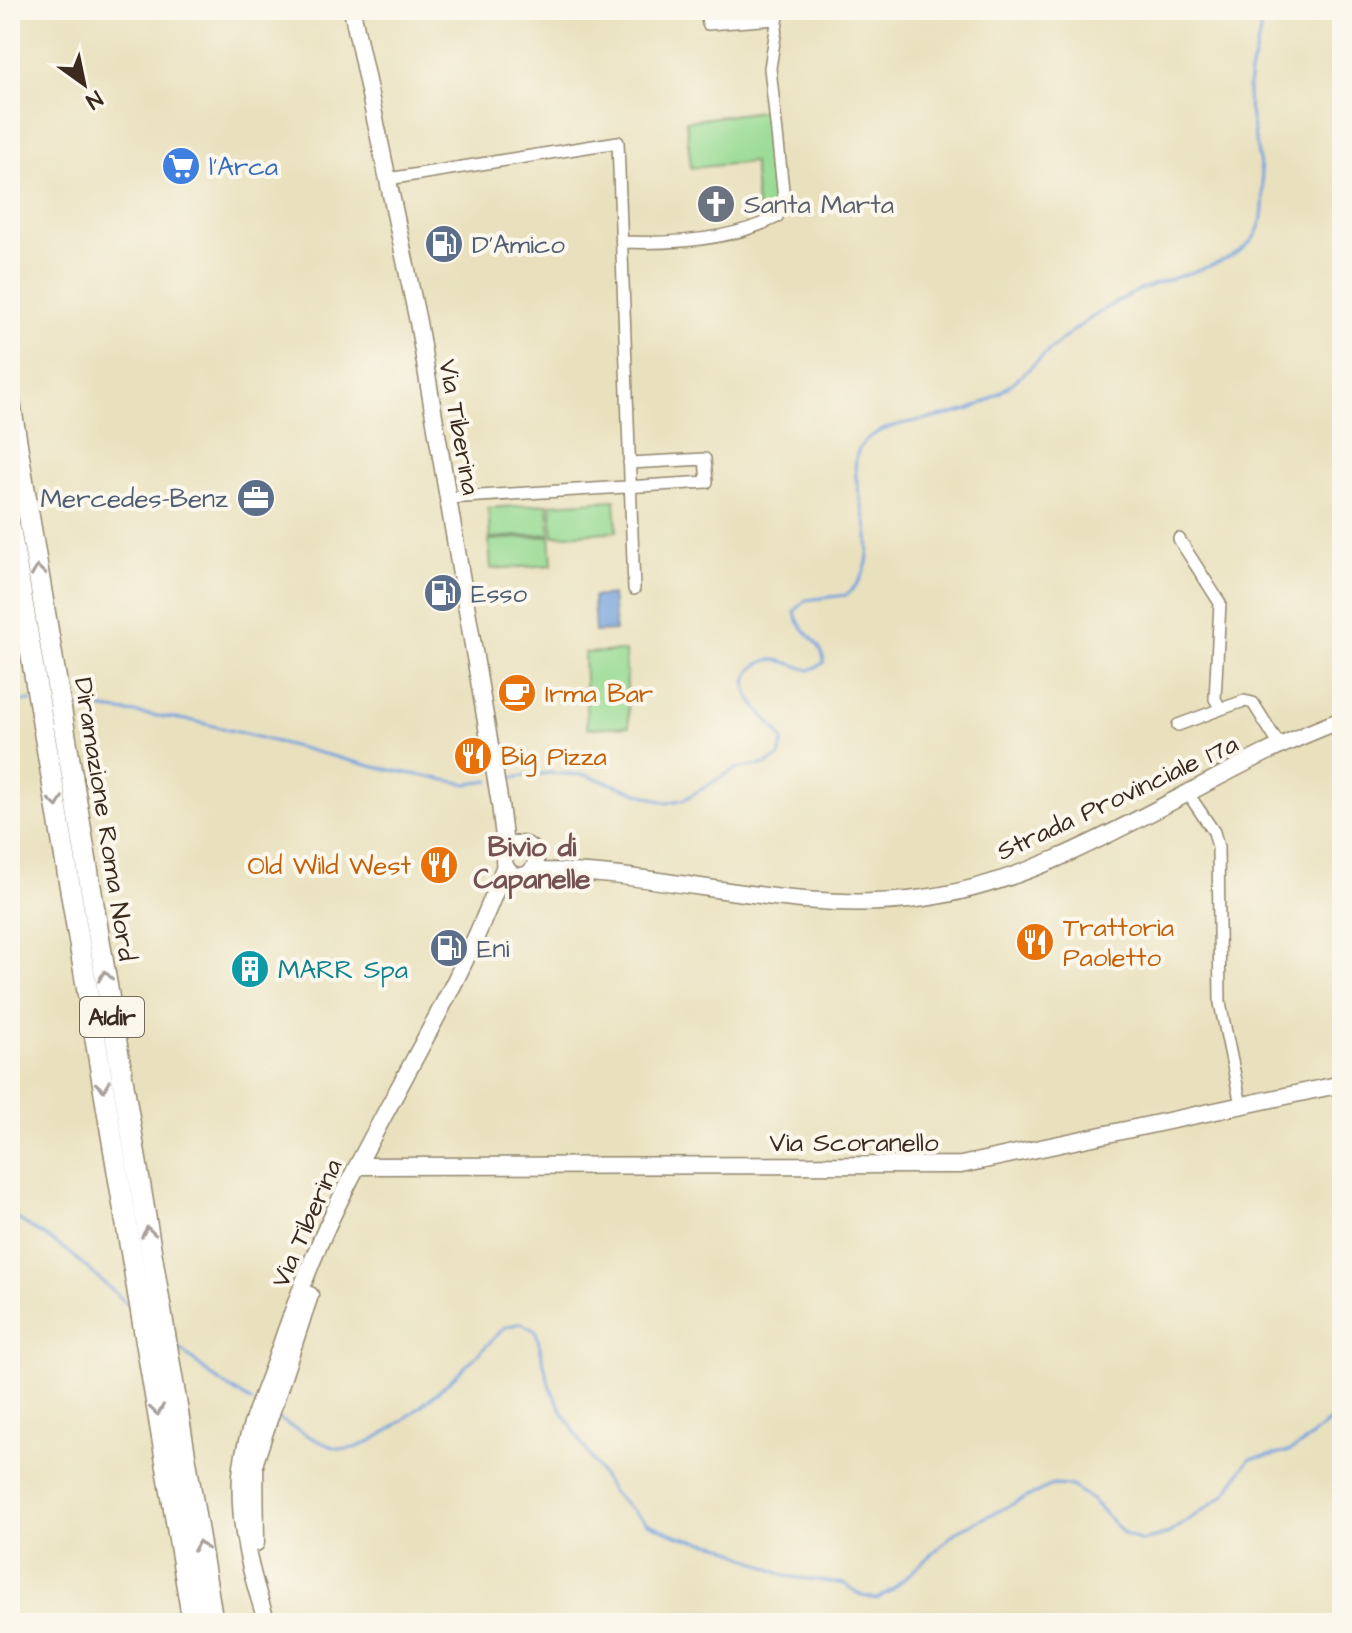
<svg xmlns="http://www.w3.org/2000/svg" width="1352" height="1633" font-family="'Architects Daughter',sans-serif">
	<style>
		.green { fill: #96da92; stroke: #688258; stroke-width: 2 }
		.water { fill: #74a2dc; stroke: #58667d; stroke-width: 2 }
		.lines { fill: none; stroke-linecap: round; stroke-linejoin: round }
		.stream { stroke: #74a2dc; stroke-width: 3 }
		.street-casing { stroke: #92866e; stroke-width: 14 }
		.secondary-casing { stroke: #92866e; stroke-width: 19 }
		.highway-casing { stroke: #92866e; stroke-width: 23 }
		.street { stroke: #fff; stroke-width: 11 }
		.secondary { stroke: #fff; stroke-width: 16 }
		.highway { stroke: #fff; stroke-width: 20 }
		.oneway { stroke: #a79f9a }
		.labels { text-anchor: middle; stroke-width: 8; stroke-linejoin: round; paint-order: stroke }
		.shield { fill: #fbf7ec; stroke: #75685c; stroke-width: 2 }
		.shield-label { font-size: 24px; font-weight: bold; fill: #3b2a1e }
		.shop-label { font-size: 26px; fill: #366cbe; stroke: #fbf7ec; text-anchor: start }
		.worship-label { font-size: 26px; fill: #5b616d; stroke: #fbf7ec; text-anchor: start }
		.service-label { font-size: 26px; fill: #4e5e75; stroke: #fbf7ec; text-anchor: start }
		.street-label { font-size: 26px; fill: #3b2a1e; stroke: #fbf7ec }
		.food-label { font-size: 26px; fill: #c56008; stroke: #fbf7ec; text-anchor: start }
		.culture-label { font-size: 26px; fill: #0d838f; stroke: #fbf7ec; text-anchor: start }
		.neighbourhood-label { font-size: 28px; font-weight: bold; fill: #755153; stroke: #fbf7ec }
	</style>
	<rect width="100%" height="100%" fill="#fbf7ec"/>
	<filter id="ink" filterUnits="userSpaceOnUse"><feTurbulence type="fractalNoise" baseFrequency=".0125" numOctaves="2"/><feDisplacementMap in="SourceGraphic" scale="16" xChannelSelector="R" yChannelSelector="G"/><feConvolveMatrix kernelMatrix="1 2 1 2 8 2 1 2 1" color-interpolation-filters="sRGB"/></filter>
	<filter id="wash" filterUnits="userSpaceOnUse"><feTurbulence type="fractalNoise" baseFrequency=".006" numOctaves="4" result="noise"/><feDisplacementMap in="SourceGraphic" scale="32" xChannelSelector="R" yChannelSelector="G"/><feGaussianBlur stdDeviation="1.8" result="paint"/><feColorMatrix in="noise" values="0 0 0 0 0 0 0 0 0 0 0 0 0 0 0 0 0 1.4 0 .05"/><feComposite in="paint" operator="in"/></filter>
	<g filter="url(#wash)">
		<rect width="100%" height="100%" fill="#e9e1be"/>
		<!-- green -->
		<path class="green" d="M769,110l7,101 -18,7 -5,-56 -62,6 -5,-47z
			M615,500l2,31 -64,5 -2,-32z
			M548,504l2,30 -60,4 -2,-30z
			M550,536l2,29 -61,4 -2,-29z
			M625,651l4,75 -42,2 -3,-75z"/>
		<!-- water -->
		<path class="water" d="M612,595l3,36 -20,1 -2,-35z"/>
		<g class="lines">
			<!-- stream -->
			<path class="stream" d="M10,701h21
				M70,708h28l96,13 181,46 92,17 23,-3
				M501,779l49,-6 36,2 81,28 18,-4 50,-30 32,-5 12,-7 4,-16c-9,-20 -51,-46 -32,-70 18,-22 38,-6 59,-1l14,-7c0,-23 -27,-31 -29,-52l11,-11 40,-5c56,-44 -14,-121 18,-153 24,-24 79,-21 109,-34 30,-13 53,-37 77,-58 26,-23 55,-43 85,-58 33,-16 100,-25 120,-56 22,-34 -6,-104 -7,-143 -1,-28 17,-55 12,-83
				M10,1214l58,37 65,58
				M175,1345l38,32 39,25
				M276,1417c14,9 51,31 67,32 38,4 134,-93 162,-122l16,-4 15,8 13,53 14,29 49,79 35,31 34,14 42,9 62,30 60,8 17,12 15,3 16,-10 64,-58 95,-46 20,1 21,15 31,33 18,7 24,-6 59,-40 24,-36 36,-6 16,-8 41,-34"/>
		</g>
	</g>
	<g filter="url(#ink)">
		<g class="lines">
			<!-- street casing -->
			<g class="street-casing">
				<path id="street" d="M706,10l2,14 68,-5
					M388,179l230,-37 16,447
					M622,242c50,2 110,-2 155,-25l7,-18 -14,-131 9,-58
					M448,498l259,-16 -2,-23 -76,4
					M1179,539l41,64 -5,96 6,10 23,-8 9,2 27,43
					M1178,725l43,-16
					M1187,792l27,40 4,15 2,156 21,102"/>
			</g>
			<!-- secondary casing -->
			<g class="secondary-casing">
				<path id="secondary" d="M352,10l66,312 82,482 6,50
					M504 860a16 16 0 1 1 32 0a16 16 0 1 1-32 0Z
					M531,871c132,-2 260,46 393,27 149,-21 278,-127 418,-178
					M357,1166l604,-1 381,-81
					M256,1543l-1,-81 55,-167
					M267,1623c-16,-49 -29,-96 -26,-148 3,-39 22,-80 35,-116 17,-50 35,-100 58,-147 56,-116 128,-226 171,-347"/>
			</g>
			<!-- highway casing -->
			<g class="highway-casing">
				<path id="highway" d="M10,402l203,1221
					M10,528l183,1095"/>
			</g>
			<!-- street -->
			<use href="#street" class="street"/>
			<!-- secondary -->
			<use href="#secondary" class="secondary"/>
			<!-- highway -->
			<use href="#highway" class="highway"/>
		</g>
		<!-- one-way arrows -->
		<defs><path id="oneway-chevron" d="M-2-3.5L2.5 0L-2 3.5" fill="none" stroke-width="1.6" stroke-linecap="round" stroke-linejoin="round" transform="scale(2)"/></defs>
		<g class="oneway">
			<use href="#oneway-chevron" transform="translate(38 571) rotate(-99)"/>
			<use href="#oneway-chevron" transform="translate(56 802) rotate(81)"/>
			<use href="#oneway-chevron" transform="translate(105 976) rotate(-99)"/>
			<use href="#oneway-chevron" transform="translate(103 1086) rotate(81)"/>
			<use href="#oneway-chevron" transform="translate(148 1232) rotate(-99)"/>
			<use href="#oneway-chevron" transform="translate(157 1410) rotate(81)"/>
			<use href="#oneway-chevron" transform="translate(200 1546) rotate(-99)"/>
		</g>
	</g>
	<!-- icons -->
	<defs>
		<g id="supermarket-disc" transform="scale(2)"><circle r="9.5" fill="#3f7fe0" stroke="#fbf7ec"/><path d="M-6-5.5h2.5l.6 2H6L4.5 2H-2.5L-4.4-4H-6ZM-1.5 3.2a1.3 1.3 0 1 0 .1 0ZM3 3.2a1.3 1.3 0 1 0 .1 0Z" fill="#fff"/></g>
		<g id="church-disc" transform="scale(2)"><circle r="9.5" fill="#6b7280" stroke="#fbf7ec"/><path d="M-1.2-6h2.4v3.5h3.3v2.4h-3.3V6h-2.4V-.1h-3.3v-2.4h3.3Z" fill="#fff"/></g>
		<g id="fuel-disc" transform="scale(2)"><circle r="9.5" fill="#5c6f8a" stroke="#fbf7ec"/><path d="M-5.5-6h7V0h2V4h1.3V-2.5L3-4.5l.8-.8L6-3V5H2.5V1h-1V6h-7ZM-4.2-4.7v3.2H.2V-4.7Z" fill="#fff"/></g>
		<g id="office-disc" transform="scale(2)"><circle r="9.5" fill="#5c6f8a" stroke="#fbf7ec"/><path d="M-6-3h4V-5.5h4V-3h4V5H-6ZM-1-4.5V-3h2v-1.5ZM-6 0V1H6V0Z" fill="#fff"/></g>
		<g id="cafe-disc" transform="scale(2)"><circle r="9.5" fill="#e8710a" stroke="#fbf7ec"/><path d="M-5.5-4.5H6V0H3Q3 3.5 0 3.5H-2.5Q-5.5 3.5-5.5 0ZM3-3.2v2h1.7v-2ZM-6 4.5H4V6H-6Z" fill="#fff"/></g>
		<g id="restaurant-disc" transform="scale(2)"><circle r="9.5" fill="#e8710a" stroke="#fbf7ec"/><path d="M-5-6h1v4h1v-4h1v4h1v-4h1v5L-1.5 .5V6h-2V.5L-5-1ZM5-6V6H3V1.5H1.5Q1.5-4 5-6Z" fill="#fff"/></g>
		<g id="building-disc" transform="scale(2)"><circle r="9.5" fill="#0f9aa8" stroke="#fbf7ec"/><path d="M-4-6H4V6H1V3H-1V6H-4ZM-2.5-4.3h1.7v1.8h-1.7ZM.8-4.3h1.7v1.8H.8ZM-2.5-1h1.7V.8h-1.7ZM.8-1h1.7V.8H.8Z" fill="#fff"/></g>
	</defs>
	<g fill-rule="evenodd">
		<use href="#supermarket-disc" x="181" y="166"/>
		<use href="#church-disc" x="716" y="204"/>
		<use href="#fuel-disc" x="444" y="244"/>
		<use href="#office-disc" x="256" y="498"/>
		<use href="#fuel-disc" x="443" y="593"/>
		<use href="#cafe-disc" x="517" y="693"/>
		<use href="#restaurant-disc" x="473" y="756"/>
		<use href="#restaurant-disc" x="439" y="865"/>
		<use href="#restaurant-disc" x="1035" y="942"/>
		<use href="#fuel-disc" x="449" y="948"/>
		<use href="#building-disc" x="250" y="969"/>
	</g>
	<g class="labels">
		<!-- shield labels -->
		<rect class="shield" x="80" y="997" width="64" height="40" rx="6"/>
		<g class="shield-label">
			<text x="112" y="1025">A1dir</text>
		</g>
		<!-- shop labels -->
		<g class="shop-label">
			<text x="209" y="175">l'Arca</text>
		</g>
		<!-- worship labels -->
		<g class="worship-label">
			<text x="744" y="213">Santa Marta</text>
		</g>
		<!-- service labels -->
		<g class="service-label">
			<text x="472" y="253">D'Amico</text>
			<text x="228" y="507" text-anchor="end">Mercedes-Benz</text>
			<text x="471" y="602">Esso</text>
			<text x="477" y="957">Eni</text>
		</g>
		<!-- street labels -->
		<g class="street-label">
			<text transform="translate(460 427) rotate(80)" y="9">Via Tiberina</text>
			<text transform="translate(1117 797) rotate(-25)" y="9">Strada Provinciale 17a</text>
			<text transform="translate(106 819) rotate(81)" y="9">Diramazione Roma Nord</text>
			<text x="854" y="1151">Via Scoranello</text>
			<text transform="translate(306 1223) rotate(-66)" y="9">Via Tiberina</text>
		</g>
		<!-- food labels -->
		<g class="food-label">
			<text x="545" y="702">Irma Bar</text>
			<text x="501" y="765">Big Pizza</text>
			<text x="411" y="874" text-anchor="end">Old Wild West</text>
			<text x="1063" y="936">Trattoria<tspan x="1063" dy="30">Paoletto</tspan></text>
		</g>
		<!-- culture labels -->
		<g class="culture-label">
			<text x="278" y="978">MARR Spa</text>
		</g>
		<!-- neighbourhood labels -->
		<g class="neighbourhood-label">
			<text x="532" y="856">Bivio di<tspan x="532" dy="32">Capanelle</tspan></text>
		</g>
	</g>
	<!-- margin -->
	<rect width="1352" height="1633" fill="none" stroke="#fbf7ec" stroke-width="40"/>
	<!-- north arrow -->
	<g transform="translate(84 84) rotate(147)" stroke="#fbf7ec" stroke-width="6" paint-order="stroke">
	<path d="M0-6L14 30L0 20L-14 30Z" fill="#3b2a1e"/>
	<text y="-12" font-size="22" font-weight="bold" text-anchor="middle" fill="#3b2a1e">N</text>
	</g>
</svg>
